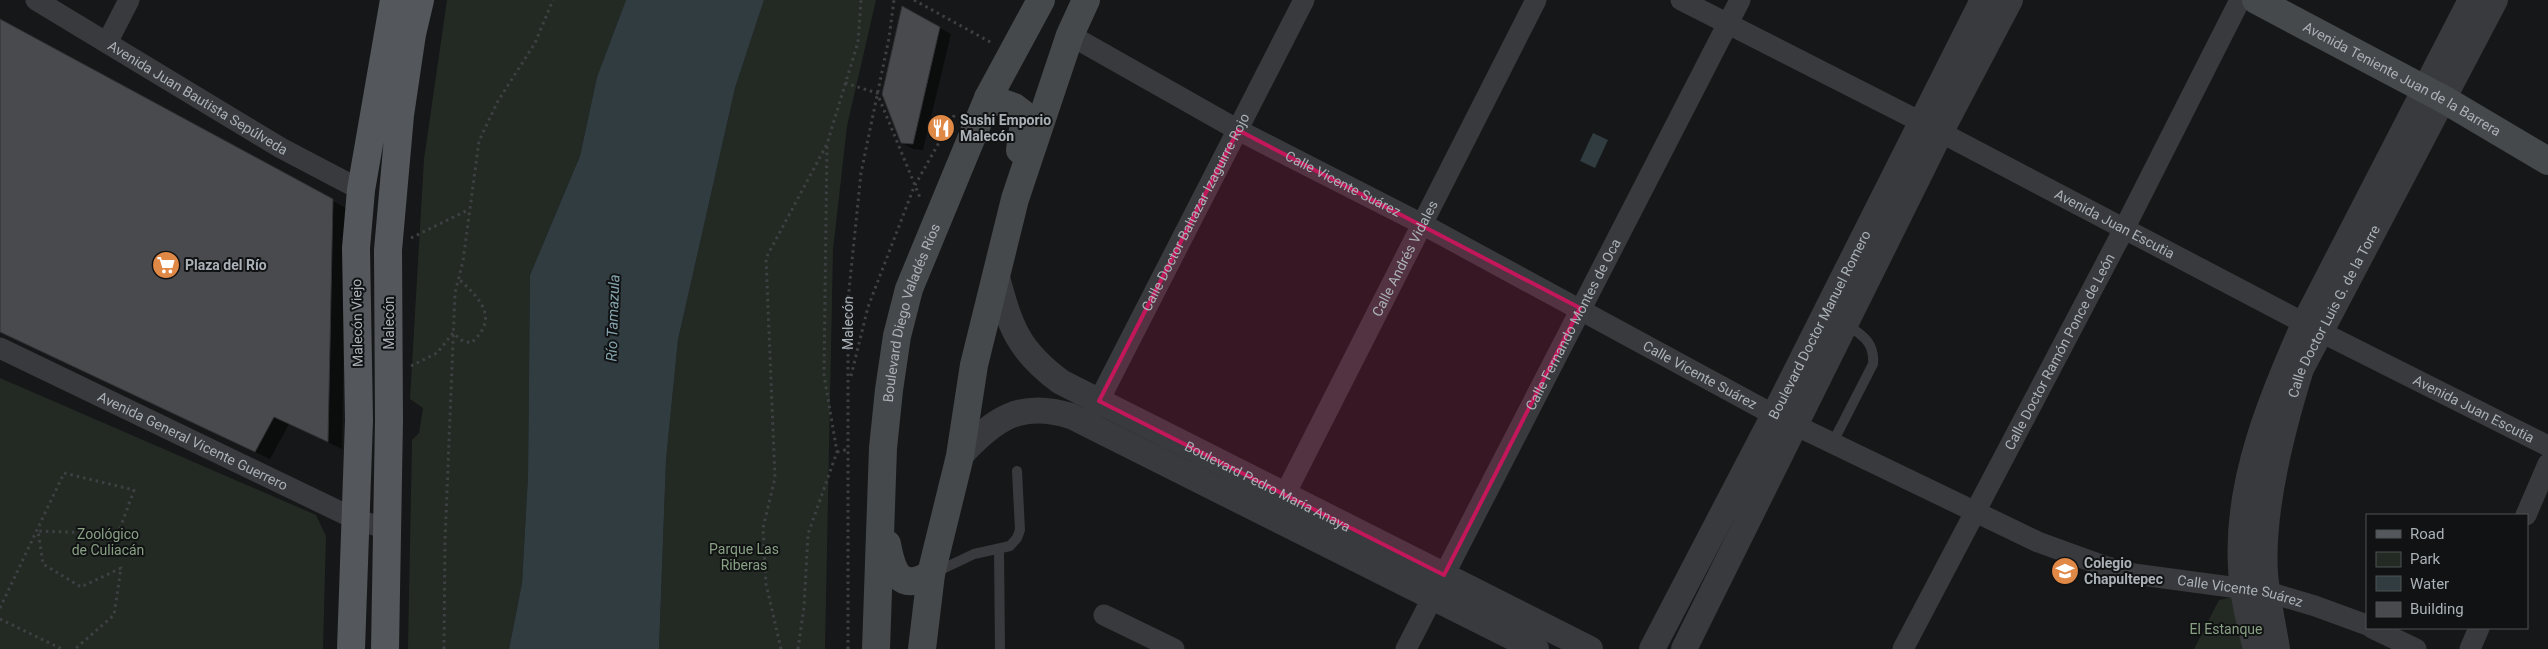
<svg xmlns="http://www.w3.org/2000/svg" width="2548" height="649" font-family="Roboto,sans-serif">
	<style>
		.green { fill: #232a23 }
		.water { fill: #313c40 }
		.shadow { fill: #0007 }
		.building { fill: #484a4d; stroke: #303134 }
		.lines { fill: none; stroke-linecap: round; stroke-linejoin: round }
		.path { stroke: #3e4143; stroke-width: 3; stroke-dasharray: 2.5 4; stroke-linecap: butt }
		.service { stroke: #383a3d; stroke-width: 10 }
		.minor { stroke: #383a3d; stroke-width: 21 }
		.tertiary { stroke: #383a3d; stroke-width: 26 }
		.secondary { stroke: #46494c; stroke-width: 28 }
		.primary { stroke: #54575b; stroke-width: 28 }
		.marked { fill: #c2185b; fill-opacity: 0.2; stroke: #c2185b; stroke-width: 4; stroke-linejoin: round }
		.labels { text-anchor: middle; stroke-width: 4; stroke-linejoin: round; paint-order: stroke }
		.street-label { font-size: 14px; fill: #aab1b7; stroke: #111213 }
		.poi-label { font-size: 14px; font-weight: bold; fill: #aab1b7; stroke: #111213; text-anchor: start }
		.park-label { font-size: 14px; fill: #88a083; stroke: #111213 }
		.water-label { font-size: 15px; font-style: italic; fill: #84a4ae; stroke: #111213 }
	</style>
	<rect width="100%" height="100%" fill="#161718"/>
	<!-- green -->
	<path class="green" d="M447,0h179l-29,77 -17,79 -50,119 -2,201 -6,107 -13,66h-101l4,-209 7,-7 4,-25 -13,-9 14,-240z
		M764,0h112l-29,126 -14,124 -8,399h-166l7,-189 12,-120 57,-252z
		M0,378l316,137 10,21 -3,113h-323z
		M2242,595l9,54h-57l25,-49z"/>
	<!-- water -->
	<path class="water" d="M626,0h138l-29,88 -57,252 -12,120 -7,189h-150l13,-66 6,-107 2,-201 50,-119 17,-79z
		M1593,133l15,7 -13,28 -15,-7z"/>
	<!-- shadow -->
	<path class="shadow" d="M0,27l346,181 -4,241 -53,-25 -19,35 -270,-127z
		M940,28l11,6 -28,116 -10,-1 -11,-6z"/>
	<!-- building -->
	<path class="building" d="M902,6l38,21 -27,117 -12,-1 -19,-49z
		M0,19l333,180 -5,243 -54,-25 -19,35 -255,-120z"/>
	<g class="lines">
		<!-- path -->
		<g class="path">
			<path d="M914,0l78,43"/>
			<path d="M845,83l32,10 44,107"/>
			<path d="M411,238l57,-28"/>
			<path d="M411,366l26,-13 16,-20 8,7 10,3c29,-25 9,-44 -12,-64"/>
			<path d="M851,376l17,-69 46,-120 41,-73"/>
			<path d="M837,452l12,-3"/>
			<path d="M0,608l64,-135 70,17 -16,44 -80,-3 5,33 38,23 40,-19 -7,47 -39,34"/>
			<path d="M0,619l62,30"/>
			<path d="M444,649l1,-108 10,-248 8,-32 16,-120 19,-40 37,-58 18,-43"/>
			<path d="M781,649l-15,-65 -3,-56 12,-50 -9,-220 61,-114 31,-102 3,-42"/>
			<path d="M798,649l6,-42 4,-73 29,-82 -13,-77 3,-231"/>
			<path id="s1" d="M848,649v-349l13,-127 28,-135 5,-38"/>
		</g>
		<!-- service -->
		<path class="service" d="M1833,442l40,-78c2,-22 -11,-29 -27,-40
			M999,549l1,100
			M936,572l38,-18 36,-8 7,-8 3,-8 -3,-59"/>
		<!-- minor -->
		<g class="minor">
			<path id="s2" d="M36,0l245,148 80,42"/>
			<path id="s3" d="M1681,0l240,122 400,210 227,114"/>
			<path id="s4" d="M1070,35l168,95 184,94 352,191 264,127 69,25 27,7 134,18 47,14 52,19"/>
			<path d="M107,43l22,-43"/>
			<path id="s5" d="M0,348l355,171 32,10"/>
			<path id="s6" d="M1091,416l213,-416"/>
			<path id="s7" d="M1278,508l258,-508"/>
			<path d="M2526,515l22,-51"/>
			<path d="M1104,615l70,34"/>
			<path d="M2372,628l44,21"/>
			<path id="s8" d="M1406,649l334,-649"/>
			<path id="s9" d="M1903,649l221,-420 116,-229"/>
			<path d="M2470,649l9,-21"/>
		</g>
		<!-- tertiary -->
		<g class="tertiary">
			<path id="s10" d="M996,274c14,51 20,75 65,108l529,267"/>
			<path d="M960,456c34,-37 60,-56 111,-40l465,233"/>
			<path id="s11" d="M1652,649l122,-234 209,-415"/>
			<path d="M1684,649l256,-516 70,-133"/>
			<path d="M2256,649c-7,-26 -14,-55 -15,-82 -5,-85 30,-169 64,-245l166,-322"/>
			<path id="s12" d="M2277,649c-4,-25 -10,-51 -12,-76 -4,-64 17,-143 36,-204l194,-369"/>
		</g>
		<!-- secondary -->
		<g class="secondary">
			<path id="s13" d="M2256,0l189,100 103,61"/>
			<path d="M988,98l26,9 8,6 2,10 -4,27"/>
			<path d="M887,544c5,27 12,49 44,30"/>
			<path id="s14" d="M876,649l7,-201 6,-58 8,-54 12,-47 79,-191 53,-98"/>
			<path d="M922,649l9,-75 29,-118 14,-91 41,-166 55,-164 16,-35"/>
		</g>
		<!-- primary -->
		<path class="primary" d="M351,649l8,-229 -3,-172 5,-58 33,-190
			M385,649l4,-229 -1,-170 12,-135 12,-81 8,-34"/>
	</g>
	<!-- marked area -->
	<path class="marked" d="M1238,130l342,178 -136,267 -345,-174z"/>
	<!-- icons -->
	<defs>
		<g id="restaurant-disc" transform="scale(1.4375)"><circle r="9.5" fill="#e08846" stroke="#111213"/><path d="M-5-6h1v4h1v-4h1v4h1v-4h1v5L-1.5 .5V6h-2V.5L-5-1ZM5-6V6H3V1.5H1.5Q1.5-4 5-6Z" fill="#fff"/></g>
		<g id="supermarket-disc" transform="scale(1.4375)"><circle r="9.5" fill="#e08846" stroke="#111213"/><path d="M-6-5.5h2.5l.6 2H6L4.5 2H-2.5L-4.4-4H-6ZM-1.5 3.2a1.3 1.3 0 1 0 .1 0ZM3 3.2a1.3 1.3 0 1 0 .1 0Z" fill="#fff"/></g>
		<g id="school-disc" transform="scale(1.4375)"><circle r="9.5" fill="#e08846" stroke="#111213"/><path d="M0-5L7-2L0 1L-7-2ZM-4 1L0 2.5L4 1V4Q0 6-4 4Z" fill="#fff"/></g>
	</defs>
	<g fill-rule="evenodd">
		<use href="#restaurant-disc" x="941" y="128"/>
		<use href="#supermarket-disc" x="166" y="265"/>
		<use href="#school-disc" x="2065" y="571"/>
	</g>
	<g class="labels">
		<!-- street labels -->
		<g class="street-label">
			<text dy="5" stroke="none"><textPath href="#s13" startOffset="166">Avenida Teniente Juan de la Barrera</textPath></text>
			<text dy="5" stroke="none"><textPath href="#s2" startOffset="189">Avenida Juan Bautista Sepúlveda</textPath></text>
			<text dy="5" stroke="none"><textPath href="#s4" startOffset="311">Calle Vicente Suárez</textPath></text>
			<text dy="5" stroke="none"><textPath href="#s6" startOffset="229">Calle Doctor Baltazar Izaguirre Rojo</textPath></text>
			<text dy="5" stroke="none"><textPath href="#s3" startOffset="488">Avenida Juan Escutia</textPath></text>
			<text dy="5" stroke="none"><textPath href="#s7" startOffset="280">Calle Andrés Vidales</textPath></text>
			<text dy="5" stroke="none"><textPath href="#s12" startOffset="351">Calle Doctor Luis G. de la Torre</textPath></text>
			<text dy="5" stroke="none"><textPath href="#s14" startOffset="340">Boulevard Diego Valadés Ríos</textPath></text>
			<text transform="translate(357 323) rotate(-91)" y="5">Malecón Viejo</text>
			<text transform="translate(389 323) rotate(-90)" y="5">Malecón</text>
			<text dy="5" stroke="none"><textPath href="#s1" startOffset="326">Malecón</textPath></text>
			<text dy="5" stroke="none"><textPath href="#s8" startOffset="365">Calle Fernando Montes de Oca</textPath></text>
			<text dy="5" stroke="none"><textPath href="#s11" startOffset="365">Boulevard Doctor Manuel Romero</textPath></text>
			<text dy="5" stroke="none"><textPath href="#s9" startOffset="336">Calle Doctor Ramón Ponce de León</textPath></text>
			<text dy="5" stroke="none"><textPath href="#s4" startOffset="716">Calle Vicente Suárez</textPath></text>
			<text dy="5" stroke="none"><textPath href="#s3" startOffset="892">Avenida Juan Escutia</textPath></text>
			<text dy="5" stroke="none"><textPath href="#s5" startOffset="214">Avenida General Vicente Guerrero</textPath></text>
			<text dy="5" stroke="none"><textPath href="#s10" startOffset="361">Boulevard Pedro María Anaya</textPath></text>
			<text dy="5" stroke="none"><textPath href="#s4" startOffset="1302">Calle Vicente Suárez</textPath></text>
		</g>
		<!-- poi labels -->
		<g class="poi-label">
			<text x="960" y="125">Sushi Emporio<tspan x="960" dy="16">Malecón</tspan></text>
			<text x="185" y="270">Plaza del Río</text>
			<text x="2084" y="568">Colegio<tspan x="2084" dy="16">Chapultepec</tspan></text>
		</g>
		<!-- park labels -->
		<g class="park-label">
			<text x="108" y="539">Zoológico<tspan x="108" dy="16">de Culiacán</tspan></text>
			<text x="744" y="554">Parque Las<tspan x="744" dy="16">Riberas</tspan></text>
			<text x="2226" y="634">El Estanque</text>
		</g>
		<!-- water labels -->
		<g class="water-label">
			<text transform="translate(613 318) rotate(-88)" y="5">Río Tamazula</text>
		</g>
	</g>
	<!-- legend -->
	<rect x="2366" y="514" width="162" height="115" fill="#111213" stroke="#4e5255"/>
	<rect x="2376" y="530" width="25" height="8" fill="#54575b" stroke="#4e5255"/>
	<text x="2410" y="539" font-size="15" fill="#aab1b7">Road</text>
	<rect x="2376" y="552" width="25" height="15" fill="#232a23" stroke="#4e5255"/>
	<text x="2410" y="564" font-size="15" fill="#aab1b7">Park</text>
	<rect x="2376" y="576" width="25" height="15" fill="#313c40" stroke="#4e5255"/>
	<text x="2410" y="589" font-size="15" fill="#aab1b7">Water</text>
	<rect x="2376" y="602" width="25" height="15" fill="#484a4d" stroke="#4e5255"/>
	<text x="2410" y="614" font-size="15" fill="#aab1b7">Building</text>
</svg>
